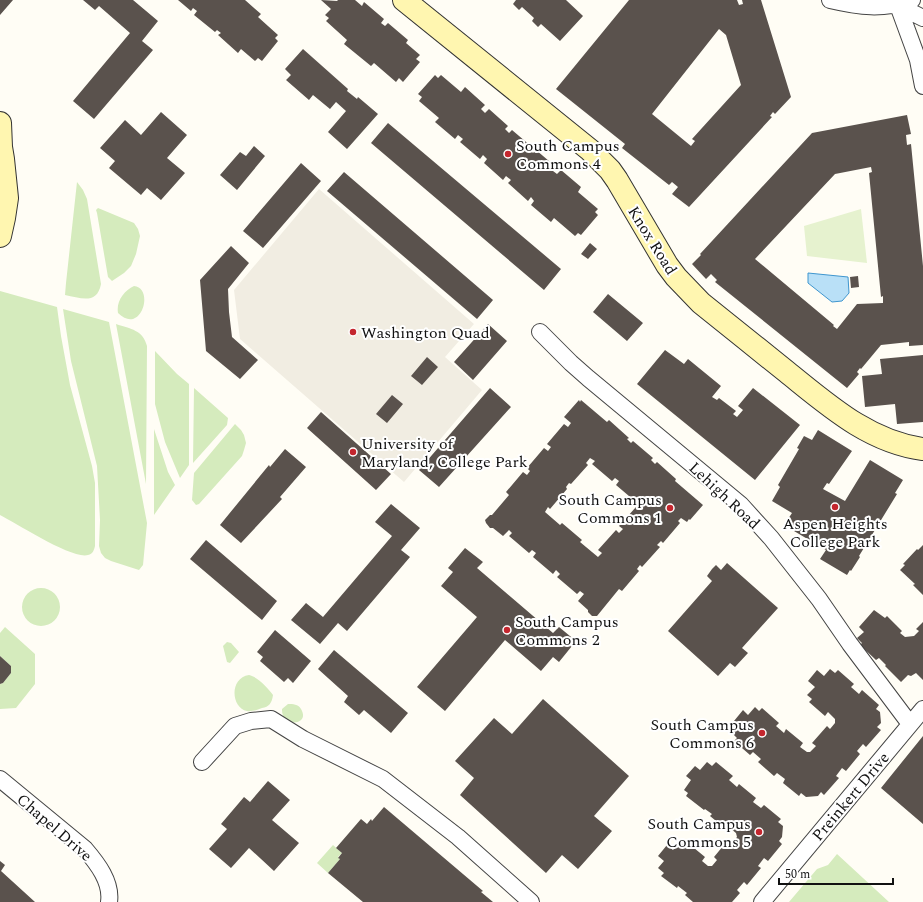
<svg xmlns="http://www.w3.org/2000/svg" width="923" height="902" font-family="Spectral,serif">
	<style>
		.green { fill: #d5ebbd }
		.pitch { fill: #e6f2cf }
		.plaza { fill: #f1ede2 }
		.water { fill: #b9e0f7; stroke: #3f96cf }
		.building { fill: #5a524d; fill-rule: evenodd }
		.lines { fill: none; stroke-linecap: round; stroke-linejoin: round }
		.street-casing { stroke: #444; stroke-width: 18 }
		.secondary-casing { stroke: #333; stroke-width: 24 }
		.street { stroke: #fff; stroke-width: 16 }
		.secondary { stroke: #fff6b0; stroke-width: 22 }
		.poi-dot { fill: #c4262e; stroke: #fff; stroke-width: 1.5 }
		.labels { text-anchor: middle; stroke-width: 4; stroke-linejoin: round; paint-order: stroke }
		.poi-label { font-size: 16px; fill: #111; stroke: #fff; text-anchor: start }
		.street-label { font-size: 16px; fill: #111; stroke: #fff }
	</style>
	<rect width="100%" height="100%" fill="#fffdf5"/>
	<!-- green -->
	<path class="green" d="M77,182l6,8 4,9 14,85c-4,21 -20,14 -36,11l1,-12z
		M98,208l36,15 4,6 2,7 -4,18 -5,12 -7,7 -12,8 -4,-4 -11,-64 -1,-3z
		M134,286c21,2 7,50 -16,27 -2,-12 6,-22 16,-27z
		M0,291l57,16 4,29 9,49 22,81 3,17v63c-1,4 -2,8 -7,9 -15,5 -72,-32 -88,-40z
		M63,309l46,13 38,201 -4,42 -4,5 -28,-9 -6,-3 -4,-5 -2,-7 1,-26 -3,-54 -26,-105z
		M116,324c15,5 27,6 31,22l-1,138z
		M155,351l22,23 12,10v81l-9,13 -15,-36 -10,-38z
		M194,388l34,30 -1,7 -34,38z
		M235,424l6,6 3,5 2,8 -2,7 -2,6 -43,48 -3,1 -4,-5 2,-27z
		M154,429l14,43 7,13 -21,30z
		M22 607a19 19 0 1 1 38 0a19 19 0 1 1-38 0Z
		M5,627l30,27v30l-19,24 -16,1v-25l3,-1 8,-10v-7l-11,-10v-23z
		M227,642l4,1 8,9 -9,11 -3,-1 -4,-16z
		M249,675c9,2 19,13 24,20 -1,8 -4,12 -11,13 -5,2 -11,4 -15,3 -16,-3 -18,-33 2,-36z
		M288,704c5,0 10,0 13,5 10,17 -20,19 -19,0z
		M333,845l9,8 -4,4 2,2 -12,14 -11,-10z
		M837,854l52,48h-100l28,-33 11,-4z"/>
	<!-- pitch -->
	<path class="pitch" d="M861,209l6,54 -60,-7 -3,-30z"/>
	<!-- plaza -->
	<path class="plaza" d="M319,189l155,135 -29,33 37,33 -78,92 -164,-143 -6,-49z"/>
	<!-- water -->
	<path class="water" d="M808,273l40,4 1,16 -7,8 -10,1 -24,-19z"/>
	<!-- building -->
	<path class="building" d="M0,0h13l-13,15z
		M83,0h50l25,21 -16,20 11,9 -59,69 -21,-18 57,-68 -31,-27 -4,4z
		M178,0h67l16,14 -3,3 20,18 -3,3 3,3 -16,20 -4,-3 -3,3 -14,-12 -3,4 -20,-18 3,-2 -4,-3 -2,2 -21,-17 3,-4 -4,-3 -2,3z
		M321,0l16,1 1,-1h17l7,6 2,-4 20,17 -3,4 4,3 3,-3 20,17 -2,3 14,12 -4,4 4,3 -17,20 -4,-4 -3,4 -22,-19 -3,3 -27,-22 3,-4 -21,-19 3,-3 -4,-3 6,-6z
		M516,0h50l17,16 -23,25 -19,-17 -3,3 -6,-6 2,-3 -12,-11 -3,3 -6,-6z
		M629,0h108l2,5 4,-1 -1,-4h19l30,97 -16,17 -2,-2 -3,4 2,1 -83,90 -17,-13 6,-7 -6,-5 -3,3 -47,-37 3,-4 -69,-55zM719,29l7,6 15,50 -49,54 3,2 -4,5 -39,-32z
		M303,49l45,40 -1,2 10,8 1,-2 20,17 -31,35 -19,-17 18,-21 -10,-9 -6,7 -17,-14 -4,5 -23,-20 5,-5 -6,-6z
		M435,75l3,3 3,-3 20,17 4,-5 20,18 -4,4 4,4 4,-4 19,17 -3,3 4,4 3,-3 20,17 -2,3 3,3 3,-3 20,17 -3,4 4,3 4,-4 20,17 -3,5 20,17 -3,3 3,3 -17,20 -3,-2 -3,3 -21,-18 -3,4 -20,-17 3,-4 -3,-4 -3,4 -20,-18 3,-3 -5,-4 -3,4 -19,-17 3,-4 -4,-4 -3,4 -20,-17 3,-3 -5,-4 -3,4 -20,-17 4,-4 -20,-17 3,-4 -4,-3z
		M161,112l26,23 -20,23 18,15 -24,27 -14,-12 -6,7 -32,-27 6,-7 -15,-13 25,-28 16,15z
		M907,115l4,19 -5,1 1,10 4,-1 12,122v79l-14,1v-4l-28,3 -20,24 -1,-1 -3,4 2,2 -12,14 -132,-106 2,-2 -6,-6 -5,5 -14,-15 9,-9 -1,-1 112,-121zM871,167l1,5 -3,1 12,124 2,-1v7l-26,1 -20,25 -4,-3 1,-1 -79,-66 80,-85z
		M388,123l173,146 -17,21 -173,-147z
		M254,146l11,10 -28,34 -17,-15 20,-23 6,4z
		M301,163l20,18 -58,67 -20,-17z
		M344,172l149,128 -16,19 -150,-128z
		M590,243l7,6 -9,10 -7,-5z
		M231,246l18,17 -21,26 1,23 3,25 26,23 -18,19 -34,-28 -6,-71z
		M858,276l1,11 -8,1 -1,-11z
		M608,294l35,29 -16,18 -34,-29z
		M488,324l19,17 -34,39 -19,-18z
		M665,350l19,14 4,-5 33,27 -9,11 5,3 2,-2 17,13 -3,3 4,3 6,-7 -5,-4 15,-18 47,37 -45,55 -118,-96z
		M923,355v67l-26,2 -2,-20 -30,3 -3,-31 20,-2 -2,-15z
		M427,357l11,10 -16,18 -11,-9z
		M490,388l21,19 -72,80 -20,-17z
		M392,395l11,9 -16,19 -11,-9z
		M579,400l1,2 1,-2 26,22 2,-2 20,18 -2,1 4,4 2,-2 20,17 -2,2 4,4 2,-2 19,17 -1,2 28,24 -13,15 -1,-1 -2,3 -6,-4 -3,3 2,2 -17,20 -2,-2 -4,4 3,2 -18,20 -2,-2 -3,4 2,2 -17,20 -3,-2 -22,27h-5l-4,-4v-2l-10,-9 6,-7 -4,-3 -3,3 -20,-17 3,-3 -4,-4 -3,4 -20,-17 3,-4 -4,-3 -3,3 -20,-17 3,-3 -3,-3 -6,6 -10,-8h-3l-4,-5 -1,-3 5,-5h2l17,-20 -3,-3 17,-20 4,3 3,-4 -3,-3 17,-20 4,3 3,-4 -4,-3 17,-20 4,3 3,-4 -7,-6zM590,458l5,3 -3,3 20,17 3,-3 4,3 -3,4 20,17 3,-3 3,3 1,4 -4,4 -3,-3 -17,19 4,3 -4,4 -3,-3 -18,20 4,3 -4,4 -18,-15 2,-2 -20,-17 -2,2 -15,-13 3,-5 2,2 17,-20 -1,-2 3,-4 2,1 17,-19 -2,-2z
		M321,412l70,62 -15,16 -69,-62z
		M818,430l34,21 -23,33 -2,-1 -4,6 22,12 25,-41 33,20 -8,13 2,1 -38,62 1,1 -9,14 -1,-1 -3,5 -27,-16 6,-9 -32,-19 2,-3 -10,-6 6,-9 -20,-12 8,-14 -2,-2 21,-36 -2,-1 7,-12 8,4z
		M285,449l21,18 -26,30 2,2 -41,44 -21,-18 49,-60 1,2z
		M391,504l29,24 -19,22 9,7 -63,74 -9,-8 -18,21 -29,-24 15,-17 17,14 69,-81 -17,-14z
		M206,540l71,61 -15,19 -72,-61z
		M923,545v50l-10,-10 2,-1 -15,-14 5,-5 -2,-1 14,-15 1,1z
		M465,548l18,14 -6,6 76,65 6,-6 17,14 -17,21 -6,-5 -12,14 -36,-31 -60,71 -28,-24 60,-70 -36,-31 12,-14 -5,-4z
		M727,563l51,45 -36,40 6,5 -13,14 -5,-4 -12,13 -50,-45 44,-50 -5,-5 5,-7 4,-4 5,5z
		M874,610l11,8 2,-2 15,15 -2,2 5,4 9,-1 5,-5 -3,-2 7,-7v58l-7,-7 -5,3 -3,-1 -7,7 -16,-16 1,-1 -7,-7 -3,2 -16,-15 2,-2 -5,-5 7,-6 -5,-5z
		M275,630l36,31 -18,22 -5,-5 -4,4 -24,-21 3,-4 -6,-5z
		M334,650l74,63 -17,20 -27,-23 -5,5 -8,-7 -7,-6 4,-6 -30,-27z
		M0,656l11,10v7l-8,10 -3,1z
		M830,669l5,4 3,-3 16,14 -3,3 8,7 3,-4 17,15 -3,4 4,3 1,11 -4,4 4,3 -15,17 -3,-3 -6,7 3,3 -14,17 -4,-3 -6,8 3,2 -15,17 -3,-3 -3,4 -12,1 -5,-4 -2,3 -16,-13 2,-4 -8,-6 -3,3 -16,-14 3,-3 -8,-7 -3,3 -16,-14 3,-3 -5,-5 7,-8 -5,-4 9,-11 5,5 7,-8 4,4 3,-3 17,15 -3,3 8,7 2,-4 17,14 -3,4 7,5h3l6,-6 -4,-3 15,-17 3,3 5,-6v-4l-7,-7 -3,4 -16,-14 3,-3 -5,-4 8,-8 -7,-6 9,-11 7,6z
		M543,699l86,77 -35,40 18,15 -34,38 -16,-14 -16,18 -86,-78 14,-17 -19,-17 39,-43 18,16z
		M923,736v88l-42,-36z
		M707,762l5,4 4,-4 17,14 -4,4 8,7 2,-3 17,14 -3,4 8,6 3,-3 17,14 -3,3 5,4 -1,11 -3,4 3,3 -14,17 -4,-3 -6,8 3,2 -14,17 -3,-3 -7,8 3,3 -8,9h-39l-8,-7 2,-2 -9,-7 -1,2 -16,-12 3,-3 -6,-5 6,-7 -6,-5 9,-11 6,5 7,-8 6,4 2,-3 17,14 -3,4 6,5h4l5,-6 -3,-3 14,-17 4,3 5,-6 -1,-4 -6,-5 -3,2 -17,-14 2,-2 -7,-5 -1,1 -18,-14 2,-3 -4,-3 7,-10 -5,-4 9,-10 5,4z
		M268,781l22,19 -18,20 27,23 -25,28 -25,-23 -18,20 -22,-19 18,-20 -6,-5 23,-27 6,5z
		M384,807l99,84 -2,1 12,10h-130l-35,-29 12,-14 -2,-1 4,-5 -6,-5 25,-29 6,5 4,-5 1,2z
		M0,861l5,4 -4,6 34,31h-35z"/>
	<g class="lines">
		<!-- street casing -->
		<g class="street-casing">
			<path id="street" d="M830,0c30,7 52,10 82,0
				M896,0l22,60 5,26
				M897,5l26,13
				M540,332l31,31 17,15 153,127 30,33 48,61 31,45 60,80
				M202,762l33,-36 16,-5 20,-2 32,20 80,40 75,58 73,65
				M0,779l85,70c12,14 27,33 24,53
				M762,902l161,-193"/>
		</g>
		<!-- secondary casing -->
		<g class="secondary-casing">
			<path id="secondary" d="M404,0l186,150 20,20 7,10 50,85 9,12 25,26c29,23 57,46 86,69 41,33 82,70 136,77
				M0,123l1,24 2,12 4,39 -3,20 -4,18"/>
		</g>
		<!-- street -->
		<use href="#street" class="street"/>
		<!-- secondary -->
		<use href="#secondary" class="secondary"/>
	</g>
	<!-- markers -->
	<g class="poi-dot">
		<circle cx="508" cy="154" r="4"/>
		<circle cx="353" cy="332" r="4"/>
		<circle cx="353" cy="452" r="4"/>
		<circle cx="835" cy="507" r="4"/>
		<circle cx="670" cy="508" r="4"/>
		<circle cx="507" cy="630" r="4"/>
		<circle cx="762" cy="733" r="4"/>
		<circle cx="759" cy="832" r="4"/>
	</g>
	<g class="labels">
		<!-- poi labels -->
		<g class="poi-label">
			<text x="516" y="151">South Campus<tspan x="516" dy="18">Commons 4</tspan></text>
			<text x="361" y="338">Washington Quad</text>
			<text x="361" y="449">University of<tspan x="361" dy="18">Maryland, College Park</tspan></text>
			<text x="662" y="505" text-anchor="end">South Campus<tspan x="662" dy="18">Commons 1</tspan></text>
			<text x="835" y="529" text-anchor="middle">Aspen Heights<tspan x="835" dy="18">College Park</tspan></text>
			<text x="515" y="627">South Campus<tspan x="515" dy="18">Commons 2</tspan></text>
			<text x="754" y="730" text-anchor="end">South Campus<tspan x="754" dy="18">Commons 6</tspan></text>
			<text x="751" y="829" text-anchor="end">South Campus<tspan x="751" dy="18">Commons 5</tspan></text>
		</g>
		<!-- street labels -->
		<g class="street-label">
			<text transform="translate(653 240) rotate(58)" y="6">Knox Road</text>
			<text transform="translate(725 495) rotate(43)" y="6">Lehigh Road</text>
			<text transform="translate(850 796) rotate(-50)" y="6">Preinkert Drive</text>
			<text transform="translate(55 827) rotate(41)" y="6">Chapel Drive</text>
		</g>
	</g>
	<!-- scale -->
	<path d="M779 878v6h114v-6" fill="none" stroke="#111111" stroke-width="2"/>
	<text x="785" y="878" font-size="12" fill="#111111" stroke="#ffffff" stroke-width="3" paint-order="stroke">50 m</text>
</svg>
